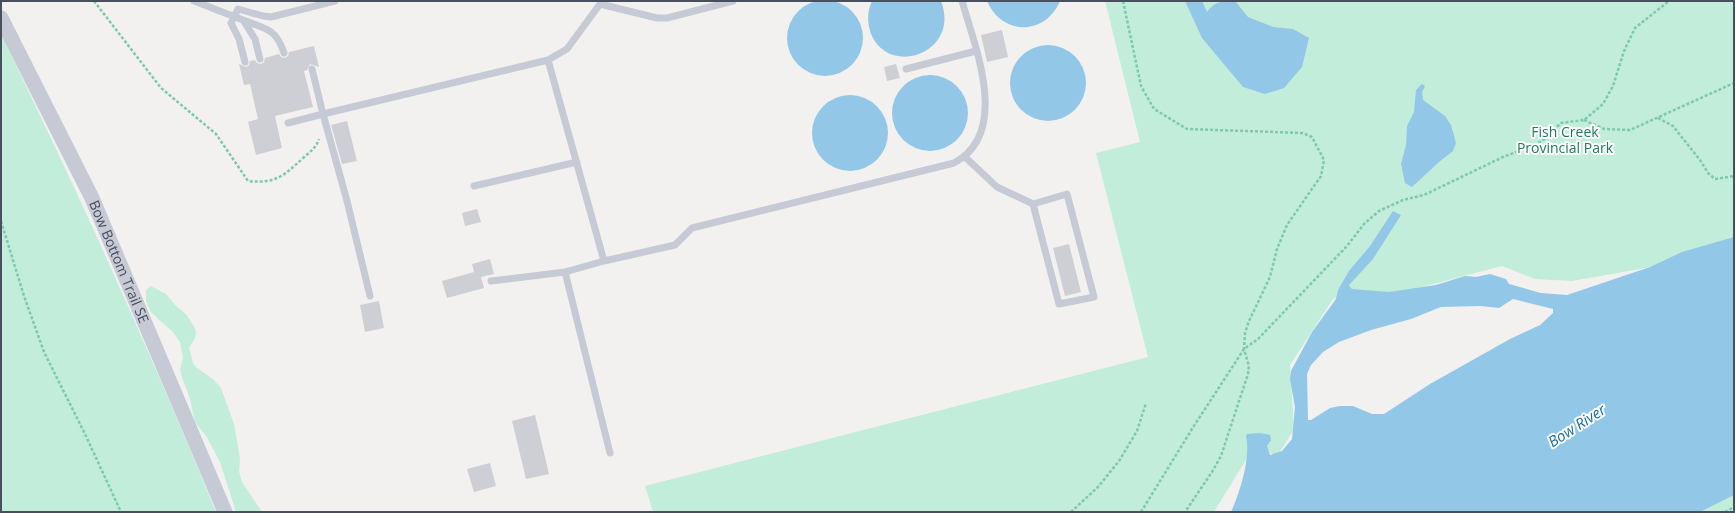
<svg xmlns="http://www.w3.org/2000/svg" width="1735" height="513" font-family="'Open Sans',sans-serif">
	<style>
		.green { fill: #c2edda }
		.water { fill: #92c7e7; fill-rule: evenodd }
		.building { fill: #cecfd4 }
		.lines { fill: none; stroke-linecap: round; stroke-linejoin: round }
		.path { stroke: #7cc9b0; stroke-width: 2.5; stroke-dasharray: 3 2; stroke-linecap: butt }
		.service { stroke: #c5cad4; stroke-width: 7 }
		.minor { stroke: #c5cad4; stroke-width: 15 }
		.labels { text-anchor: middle; stroke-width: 4; stroke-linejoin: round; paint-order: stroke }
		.park-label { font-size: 14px; fill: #1d7b5c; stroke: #fff }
		.street-label { font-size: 14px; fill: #49505d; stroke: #fff }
		.water-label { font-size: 15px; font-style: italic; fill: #156ea4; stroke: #fff }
	</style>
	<rect width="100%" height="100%" fill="#f3f1f0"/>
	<!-- green -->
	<path class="green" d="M1105,1h629v237l-88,30 -74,13 -37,-2 -33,-13 -99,26h-52l-18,7 -43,66 4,64 -16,26 -26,-5 -38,62h-561l-8,-26 503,-129 -52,-204 44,-11z
		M1,35c77,156 149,316 215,477h-215z
		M151,286l15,8 11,13 9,7 9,14 1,5 -1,5 -6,10 4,15 3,4 18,13 7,8 13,36 6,34 -1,13 3,11 20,30h-26l-16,-50 -14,-26 -11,-14 -5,-23 -9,-24 -1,-6 3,-11 -3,-16 -8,-11 -13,-11 -9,-9 -4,-10v-11z
		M1734,474v38h-72z"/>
	<!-- water -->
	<path class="water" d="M787 38a38 38 0 1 1 76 0a38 38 0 1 1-76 0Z
		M872,1h69c20,52 -52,77 -70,33 -4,-12 -4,-22 1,-33z
		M987,1h73c-15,35 -58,35 -73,0z
		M1185,1h17l5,11c8,-11 15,-11 28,-11l13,16 25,10 20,2 16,9 -7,29 -18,21 -19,6 -22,-7 -41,-49z
		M1010 83a38 38 0 1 1 76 0a38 38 0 1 1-76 0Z
		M892 113a38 38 0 1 1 76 0a38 38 0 1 1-76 0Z
		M1422,84l3,2 -3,6 1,8 22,16 6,9 5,18 -3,8 -14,11 -27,25 -7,-4 -4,-19 5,-19 1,-19 7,-14 2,-22z
		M812 133a38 38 0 1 1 76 0a38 38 0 1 1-76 0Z
		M1393,211l8,4 -28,44 -23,25 -1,2 3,3 37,3 47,-7 29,-9 11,1 14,-3 16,5 3,5 32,9 26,2 83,-28 32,-15 52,-15v258l-34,17h-469c9,-19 20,-55 15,-76l1,-2 13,-1 10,2 1,5 -4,6 3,9 12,-4 10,-12 3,-32 -5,-28 1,-8 21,-39 24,-33 2,-9 11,-19 21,-25zM1513,299l40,10v4l-13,12 -30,14 -80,45 -46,30h-12l-19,-8h-13l-10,2 -19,12h-3l-1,-46 4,-9 12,-13 16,-10 32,-12 40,-11 30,-12 39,-1 19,2z"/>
	<!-- building -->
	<path class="building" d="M1002,30l6,27 -21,5 -6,-27z
		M314,46l5,21 -9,-3 -3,6 -3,1 9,36 -38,9 7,32 -26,7 -8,-33 10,-3 -8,-35 -6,1 -5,-21 7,3 3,-2 1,-4 5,-1 2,3 4,1 3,-2 1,-4 14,-4 2,3 4,1 3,-2 1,-4z
		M896,64l4,14 -13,3 -3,-14z
		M347,121l10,40 -15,3 -11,-39z
		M477,209l4,13 -16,4 -3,-13z
		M1069,244l12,48 -16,4 -12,-48z
		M490,259l4,15 -13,3 3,11 -37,10 -5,-17 32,-9 -2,-8z
		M379,301l5,27 -19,4 -5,-27z
		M535,415l14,59 -23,5 -14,-58z
		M490,463l6,23 -22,6 -7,-23z"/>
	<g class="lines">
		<!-- path -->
		<path class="path" d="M94,1l67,87 55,46 32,47c27,3 36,-5 55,-23 7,-6 13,-10 16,-19
			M1123,1l18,85 13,23 33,20 116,4 9,4 12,23 -3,16 -34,49 -10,24 -7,28 -21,44 -4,12 -1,16 5,17 -1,8 -27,82 -9,16 -27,40
			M1658,118l15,8 27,34 8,13 7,6 19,-3
			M1584,120l20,9 26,1 104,-47
			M1,221l23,75 20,56 41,82 36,78
			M1071,512l27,-25 21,-26 18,-30 9,-28
			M1141,512l51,-83 52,-80 14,-10 89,-93 17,-22 15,-13 24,-11 21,-5 79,-38 32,-12 7,-4 19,-18 23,-3 19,-16 10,-18 11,-35 11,-23 34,-27
			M1725,512l9,-5"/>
		<!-- service -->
		<path class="service" d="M194,1l49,19 12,19 5,20
			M243,20c22,9 33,8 41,33
			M245,62l-6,-23 -8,-16 7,-14 25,7 8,1 64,-16
			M906,69l70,-18
			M288,123l35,-9 -11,-45
			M965,157l32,30 36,17 34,-10 27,103 -35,7 -26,-100
			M474,186l103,-24
			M604,261l-56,-201 19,-11 33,-45 57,14h10l66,-17
			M565,272l45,181
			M491,281l74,-9 39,-11 71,-16 17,-17 262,-65c57,-30 21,-116 8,-162
			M370,296l-23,-95 -24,-87 225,-54"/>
		<!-- minor -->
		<path class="minor" id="s1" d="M1,18l91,180 133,314"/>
	</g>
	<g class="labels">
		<!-- park labels -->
		<g class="park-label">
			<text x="1565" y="137">Fish Creek<tspan x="1565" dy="16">Provincial Park</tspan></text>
		</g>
		<!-- street labels -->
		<g class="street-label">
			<text dy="5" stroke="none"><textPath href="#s1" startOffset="271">Bow Bottom Trail SE</textPath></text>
		</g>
		<!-- water labels -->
		<g class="water-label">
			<text transform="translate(1577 426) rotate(-33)" y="5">Bow River</text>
		</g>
	</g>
	<!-- border -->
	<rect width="1735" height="513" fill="none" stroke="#49505d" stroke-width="4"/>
</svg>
